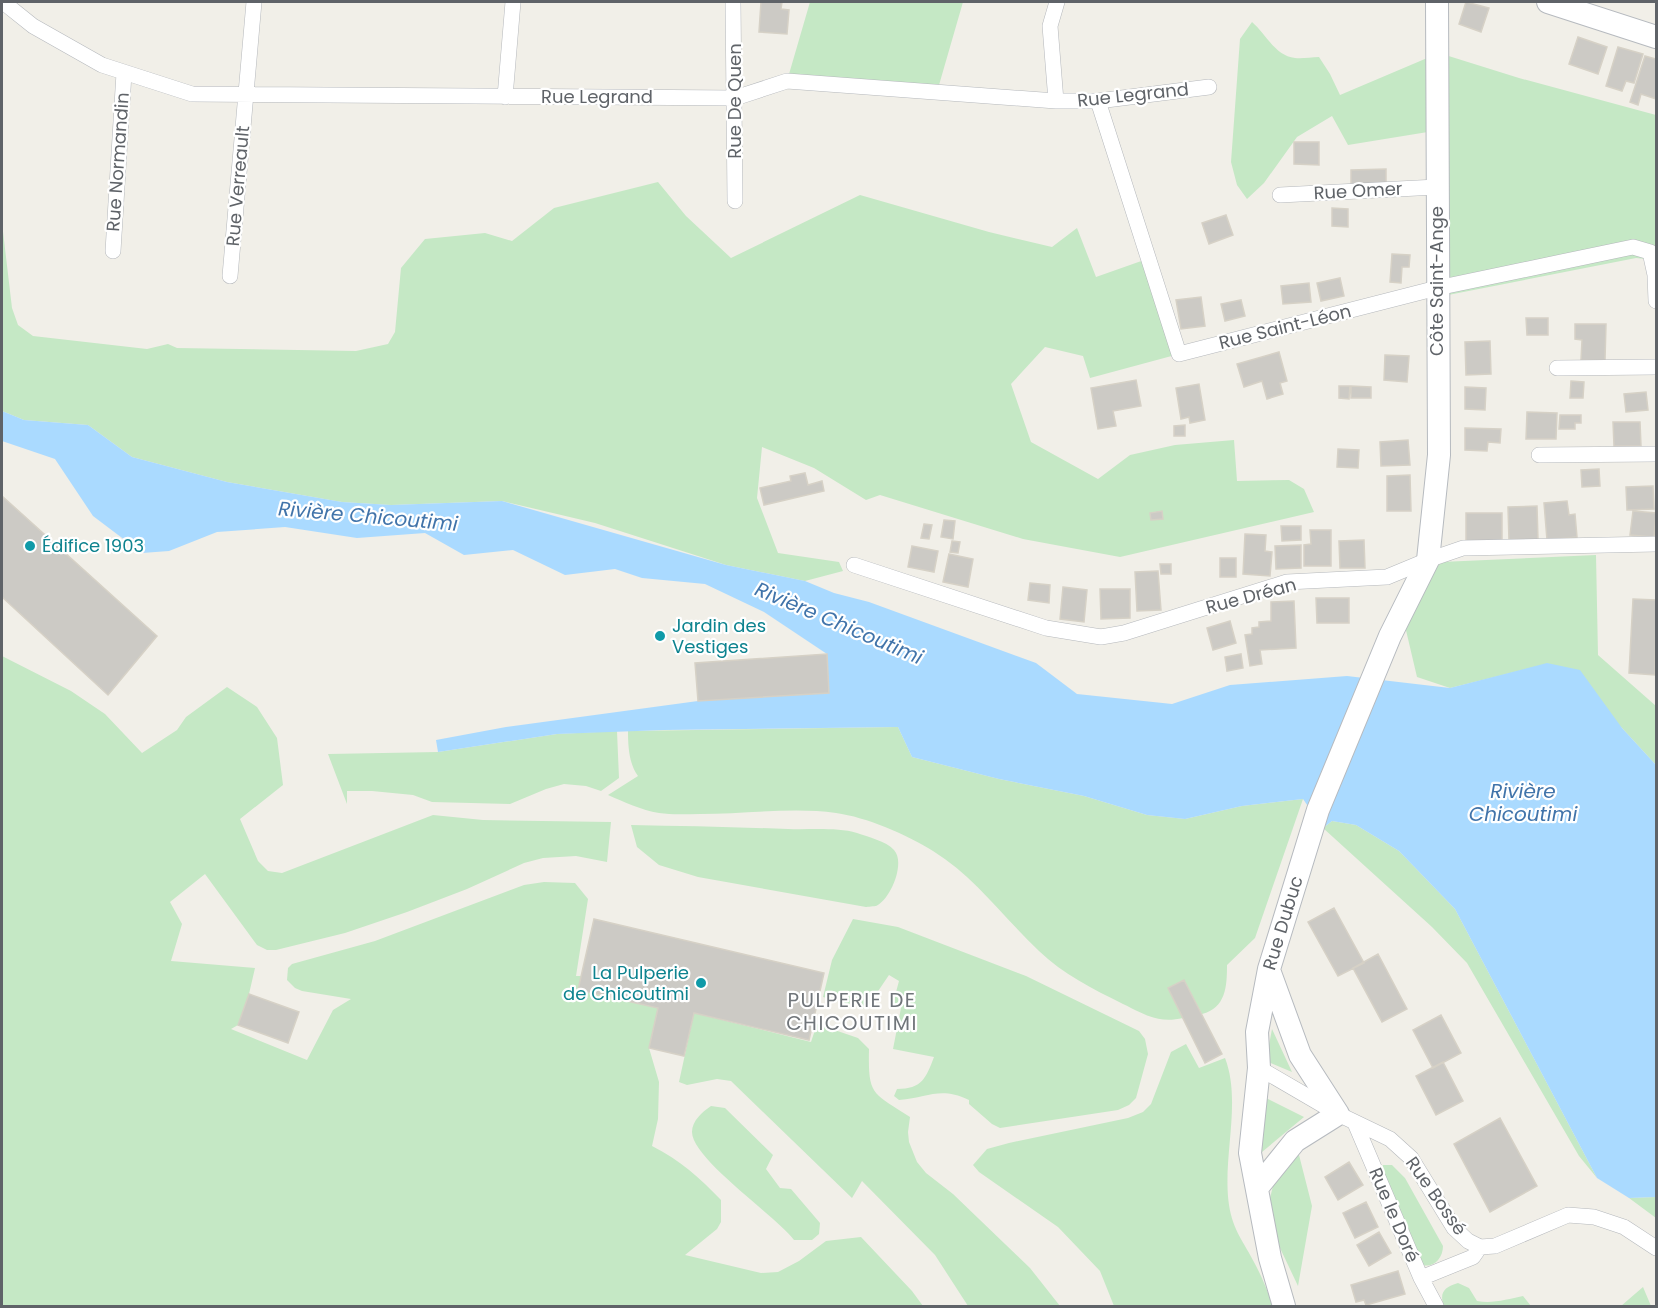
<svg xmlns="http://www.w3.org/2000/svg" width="1658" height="1308" font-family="Poppins,sans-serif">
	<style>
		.green { fill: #c5e8c5 }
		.water { fill: #aadaff }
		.building { fill: #cccac5; stroke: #d6d1c6; stroke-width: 1.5 }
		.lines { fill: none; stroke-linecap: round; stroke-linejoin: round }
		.street-casing { stroke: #b5b8bc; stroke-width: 16 }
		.secondary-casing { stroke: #b6babf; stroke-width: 24 }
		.street { stroke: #fff; stroke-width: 15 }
		.secondary { stroke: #fff; stroke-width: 22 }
		.culture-dot { fill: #0f9aa8; stroke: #fff; stroke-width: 2 }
		.labels { text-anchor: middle; stroke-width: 4.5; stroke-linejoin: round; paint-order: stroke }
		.street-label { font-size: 18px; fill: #5f6368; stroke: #fff }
		.culture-label { font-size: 18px; fill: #0d838f; stroke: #fff; text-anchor: start }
		.water-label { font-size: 20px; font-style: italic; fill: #4174aa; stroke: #fff }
		.neighbourhood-label { font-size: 20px; letter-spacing: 1.5px; fill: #70757a; stroke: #fff }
	</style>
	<rect width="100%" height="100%" fill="#f1efe8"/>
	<!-- green -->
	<path class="green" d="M810,2h153l-26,90 -150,-11z
		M1252,22c14,12 23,34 43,36 7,1 16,-1 24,-1l11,17 10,21 99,-42 80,25 137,37v145l-20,-2 -193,38 -3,-166 -92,15 -16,-29 -35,21 -33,46 -17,16 -10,-14 -6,-23 9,-123z
		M658,182l28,34 45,42 129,-63 129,37 63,15 25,-19 19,49 51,-18 32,95 -89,24 -7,-22 -38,-9 -34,37 20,58 67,37 32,-24 45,-10 59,-5 3,41 52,-1 15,9 10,23 -194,45 -97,-18 -143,-44 -14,5 -52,-32 -52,-21 -5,51 21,55 61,9 4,9 -38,10 -79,-16 -131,-42 -93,-22 -111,4 -49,-3 -115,-20 -95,-25 -44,-32 -64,-5 -22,-9v-188l10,85 6,17 15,11 114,13 21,-5 9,4 179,3 32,-7 7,-12 6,-64 24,-29 60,-6 27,8 42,-33z
		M1596,555l2,100 58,51v59l-34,-37 -75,-64 -97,24 -33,-11 -12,-51 20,-44 16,-20z
		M2,656l69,35 34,23 37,39 35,-23 9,-13 41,-30 30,20 20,31 6,47 -43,34 18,42 10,10 14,2 151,-58 50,5 128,2 -4,40 -31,-6 -33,2 -19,5 -57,26 -60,23 -62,21 -69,17h-9l-10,-5 -52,-71 -35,28 12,22 -11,37 84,7 -6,26 -11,31 -7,4 76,31 26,-50 18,-11 -49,-8 -7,-3 -8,-8 1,-12 4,-4 83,-23 149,-56 20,-3 31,1 13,16 -12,77h5l-3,14 80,18 -9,40 10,34 -1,37 -6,27c28,14 48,32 69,54v22l-4,7 -32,26 76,18 17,-1 21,-11 27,-20 35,-4 51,54 11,15h-921z
		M898,727l14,30 87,22 85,17 63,19 38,4 57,-13 61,-7 -48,139 -28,27c0,21 -1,43 -25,49l-18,-34 -16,8 15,30c-25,6 -39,-4 -60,-14 -30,-15 -60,-30 -84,-53 -36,-34 -64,-74 -106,-100 -25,-16 -67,-34 -97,-38 -42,-6 -92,1 -136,1 -13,0 -28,1 -41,-1 -18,-3 -35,-11 -51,-18l30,-19c-9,-12 -10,-30 -10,-45z
		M617,731l2,47 -18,13 -15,-5 -22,-2 -18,5 -36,15 -78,-2 -19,-7 -41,-4h-25v13l-19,-50 110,-2 119,-18z
		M1332,821l24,4 43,26 56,58 142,269 -18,-22 -112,-193 -35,-36 -109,-99z
		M631,825c52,1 105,2 157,4 22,1 48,-2 69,4 11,4 29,8 37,17 12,13 -4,50 -18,56 -1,0 -9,1 -10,1l-168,-30 -39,-12 -22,-18z
		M853,919l45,8 128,49 113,55 6,8 3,15 -12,44 -7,7 -11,5 -118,18 -8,-4 -23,-20v-4c-30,-14 -40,-2 -70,0l-5,-4 3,-7c25,0 29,-11 37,-32l-41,-8 8,-41 -8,-5 6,-22 -10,-6 -23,34 -43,-12 9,-37z
		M694,1013l117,29 6,-18 41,14 11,11c-1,47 3,43 41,68l-2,15 1,10 8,20 9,11 27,21 77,74 30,38h-92l-33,-51 -73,-74 -10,17 -121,-117 -14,-2 -30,6 -8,-3z
		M1272,1029l20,43 -26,-11z
		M1186,1044l13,24 26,-10c17,44 -3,100 4,147 4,26 15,37 26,59 7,13 13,28 18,42h-159l-14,-35 -42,-44 -79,-55 -6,-7 14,-16 22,-6 119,-25 15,-6 8,-8 20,-52z
		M1264,1097l40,20 -42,35z
		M711,1106l14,2 48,47 -7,14 14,19 11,1 29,34 -1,11 -7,6h-18c-18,-24 -102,-81 -102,-108 0,-11 10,-20 19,-26z
		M1298,1151l14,55 -14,80 -27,-57 -4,-19 7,-28z
		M1383,1165h9l13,13 38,68c0,12 -9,22 -21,19l-45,-95z
		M1656,1197v21l-27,-20z
		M1458,1283l11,5 8,13c16,3 31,-2 46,-5l8,10h-87c-5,-13 0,-19 14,-23z
		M1643,1287l8,19h-30z"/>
	<!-- water -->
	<path class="water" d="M2,411l22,9 64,5 44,32 95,25 115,20 49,3 111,-4 224,64 79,16 29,12 35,9 167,61 41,31 95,10 58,-19 117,-9 103,12 97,-25 33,7 42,58 34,37v432l-27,1 -32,-20 -142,-269 -56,-58 -43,-26 -24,-4 -9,7 -20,-29 -61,7 -57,13 -38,-4 -63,-19 -85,-17 -87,-22 -14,-30 -234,3 -107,4 -119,18 -2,-12 70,-13 192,-26 131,-8 -2,-39 -63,-42 -59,-28 -63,-6 -27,-9 -50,6 -52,-25 -49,5 -39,-22 -68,5 -72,-11 -68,5 -48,19 -27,2 -49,-37 -38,-57 -53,-18z"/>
	<!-- building -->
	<path class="building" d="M761,2h21l-1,7 8,1 -2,24 -28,-2z
		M1466,2l23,6 -8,24 -22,-8z
		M1578,37l29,10 -9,27 -29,-10z
		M1618,47l25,7 -9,29 -8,-2 -4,10 -16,-5z
		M1645,56l11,3v40l-15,-5 -3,11 -8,-3z
		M1294,142h25v23l-25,-1z
		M1386,169v19l-35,1v-19z
		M1332,208l16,1v18l-16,-1z
		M1226,215l7,20 -24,9 -7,-21z
		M1392,254l18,1 -1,12h-7l-1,16 -11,-1z
		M1340,278l4,18 -23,5 -4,-18z
		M1309,283l2,19 -28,2 -2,-18z
		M1201,297l4,29 -24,3 -5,-29z
		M1241,300l4,16 -20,5 -4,-17z
		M1526,318h22v17h-21z
		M1575,324h31l-1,36h-24l1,-20 -7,-1z
		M1490,341l1,33 -25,1 -1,-33z
		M1279,352l8,29 -7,2 3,11 -16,5 -5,-18 -18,6 -7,-23z
		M1385,355l24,1 -2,26 -23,-2z
		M1136,380l5,26 -28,5 3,15 -18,3 -7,-41z
		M1571,381l13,1 -1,16h-13z
		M1199,384l6,36 -15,3 -1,-6 -8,2 -5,-31z
		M1339,386h11l-1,13 -10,-1z
		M1351,386l20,1v11h-20z
		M1465,387l21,1 -1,22 -20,-1z
		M1646,392l2,18 -22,2 -2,-18z
		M1527,412l30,1 -1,26h-30z
		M1560,415h21v8h-6v6h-16z
		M1613,422h27l1,24h-27z
		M1185,425v11h-11v-10z
		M1465,428l36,1 -1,14 -12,-1 -1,9 -22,-1z
		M1408,440l2,25 -29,1 -1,-24z
		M1338,449l21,1 -1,18 -21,-1z
		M1599,469l1,17 -18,1 -1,-17z
		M805,473l3,12 14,-4 2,10 -60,14 -4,-17 31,-7 -1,-5z
		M1410,475l1,36h-24v-35z
		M1653,486l1,23 -27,1 -1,-23z
		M2,496l155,140 -49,59 -106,-98z
		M2,496l155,140 -49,59 -106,-98z
		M1567,501l2,14 6,-1 2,23 -30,3 -3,-37z
		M1537,506l1,34 -29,1 -1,-34z
		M1162,511l1,8 -12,1 -1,-7z
		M1633,511l23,2 -2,24 -24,-2z
		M1466,513h36v30h-36z
		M944,520l11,1 -2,18 -12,-2z
		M924,524l8,1 -3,14 -8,-1z
		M1281,526h20v14l-19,1z
		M1310,530h21v36h-27v-21l7,-1z
		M1245,534l21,1 -1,16 7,1 -2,24 -27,-2z
		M1364,540l1,28h-25l-1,-27z
		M952,541l8,1 -2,11 -8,-1z
		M1301,545v23l-25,1 -1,-23z
		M912,546l26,5 -4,21 -26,-5z
		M949,554l24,5 -5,28 -25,-5z
		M1220,558h16v19h-16z
		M1160,564h11v10h-10z
		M1158,571l3,39 -24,1 -2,-39z
		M1030,583l20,2 -1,18 -21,-3z
		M1063,587l24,3 -3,32 -24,-3z
		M1100,589h30v29l-29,1z
		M1316,598h33v25h-32z
		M1633,599l23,1 -1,75 -26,-2z
		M1294,601l2,47 -36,2 2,14 -12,2 -5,-31 7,-1v-6l7,-1v-5l12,-1v-19z
		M1230,621l6,22 -23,7 -6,-22z
		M827,654l2,39 -131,8 -3,-38z
		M1241,654l2,14 -16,3 -2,-14z
		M1334,908l30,55 -26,13 -30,-54z
		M594,919l230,54 -15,67 -115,-27 -10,43 -35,-8 9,-40 -80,-18z
		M1378,954l29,55 -25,13 -29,-54z
		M1184,980l38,74 -17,9 -37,-75z
		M249,994l50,18 -11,31 -50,-18z
		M1441,1015l20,38 -28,15 -20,-38z
		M1443,1062l20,39 -27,14 -20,-39z
		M1500,1118l37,68 -47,26 -36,-68z
		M1349,1162l14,23 -25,15 -13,-23z
		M1366,1202l12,25 -23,11 -12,-25z
		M1379,1232l12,21 -22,13 -12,-21z
		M1398,1271l7,23 -39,11 -2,-5 -8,2 -5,-17z"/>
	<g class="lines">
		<!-- street casing -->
		<g class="street-casing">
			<path id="street" d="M3,2l30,24 69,39 90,29 543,4 52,-17 269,20h42l111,-14
				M733,2l2,199
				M505,97l8,-95
				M1056,101l-6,-75 7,-24
				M1098,101l81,253 258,-66 196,-41 17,5 5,23 1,26
				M1280,195l157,-8
				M113,251l11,-178
				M230,276l24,-274
				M1557,368l99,-1
				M1539,455l117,-1
				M854,565l192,63 55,9 23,-4 163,-51 100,-5 41,-17 35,-12 193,-4
				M1259,1068l79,46 52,25 21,19 43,70 14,13 12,6 15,-1 73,-31 26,2 30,10 32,21
				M1355,1123l66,155 15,28
				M1421,1278l52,-21 7,-10"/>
		</g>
		<!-- secondary casing -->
		<g class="secondary-casing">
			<path id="secondary" d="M1548,2l108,35
				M1257,1188l38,-47 43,-27 -38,-59 -31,-85
				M1284,1306l-14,-48 -20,-105 9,-85 -2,-36 12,-63 49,-159 72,-174 38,-76 11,-105 -2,-453"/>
		</g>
		<!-- street -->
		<use href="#street" class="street"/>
		<!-- secondary -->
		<use href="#secondary" class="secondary"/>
	</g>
	<!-- markers -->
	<g class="culture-dot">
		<circle cx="30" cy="546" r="6"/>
		<circle cx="660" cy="636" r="6"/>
		<circle cx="701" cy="983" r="6"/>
	</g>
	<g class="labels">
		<!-- street labels -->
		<g class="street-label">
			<text transform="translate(1133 95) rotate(-6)" y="6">Rue Legrand</text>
			<text x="597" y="103">Rue Legrand</text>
			<text transform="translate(735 101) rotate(-90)" y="6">Rue De Quen</text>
			<text transform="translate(118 162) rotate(-86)" y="6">Rue Normandin</text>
			<text transform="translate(238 186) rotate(-85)" y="6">Rue Verreault</text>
			<text transform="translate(1358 191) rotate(-3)" y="6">Rue Omer</text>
			<text transform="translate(1437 281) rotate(-90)" y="6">Côte Saint-Ange</text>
			<text transform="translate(1285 327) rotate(-14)" y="6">Rue Saint-Léon</text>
			<text transform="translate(1251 596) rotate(-15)" y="6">Rue Dréan</text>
			<text transform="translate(1283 923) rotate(-73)" y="6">Rue Dubuc</text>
			<text transform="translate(1436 1196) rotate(55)" y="6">Rue Bossé</text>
			<text transform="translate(1394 1215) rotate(67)" y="6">Rue le Doré</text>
		</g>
		<!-- culture labels -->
		<g class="culture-label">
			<text x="42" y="552">Édifice 1903</text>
			<text x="672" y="632">Jardin des<tspan x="672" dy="21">Vestiges</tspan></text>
			<text x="689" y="979" text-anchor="end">La Pulperie<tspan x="689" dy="21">de Chicoutimi</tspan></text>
		</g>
		<!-- water labels -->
		<g class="water-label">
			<text transform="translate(368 516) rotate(5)" y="7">Rivière Chicoutimi</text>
			<text transform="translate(839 623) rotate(23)" y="7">Rivière Chicoutimi</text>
			<text x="1523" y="798">Rivière<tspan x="1523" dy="23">Chicoutimi</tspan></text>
		</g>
		<!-- neighbourhood labels -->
		<g class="neighbourhood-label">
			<text x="852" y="1007">PULPERIE DE<tspan x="852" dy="23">CHICOUTIMI</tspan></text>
		</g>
	</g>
	<!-- border -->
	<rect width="1658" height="1308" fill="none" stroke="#5f6368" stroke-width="6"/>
</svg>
